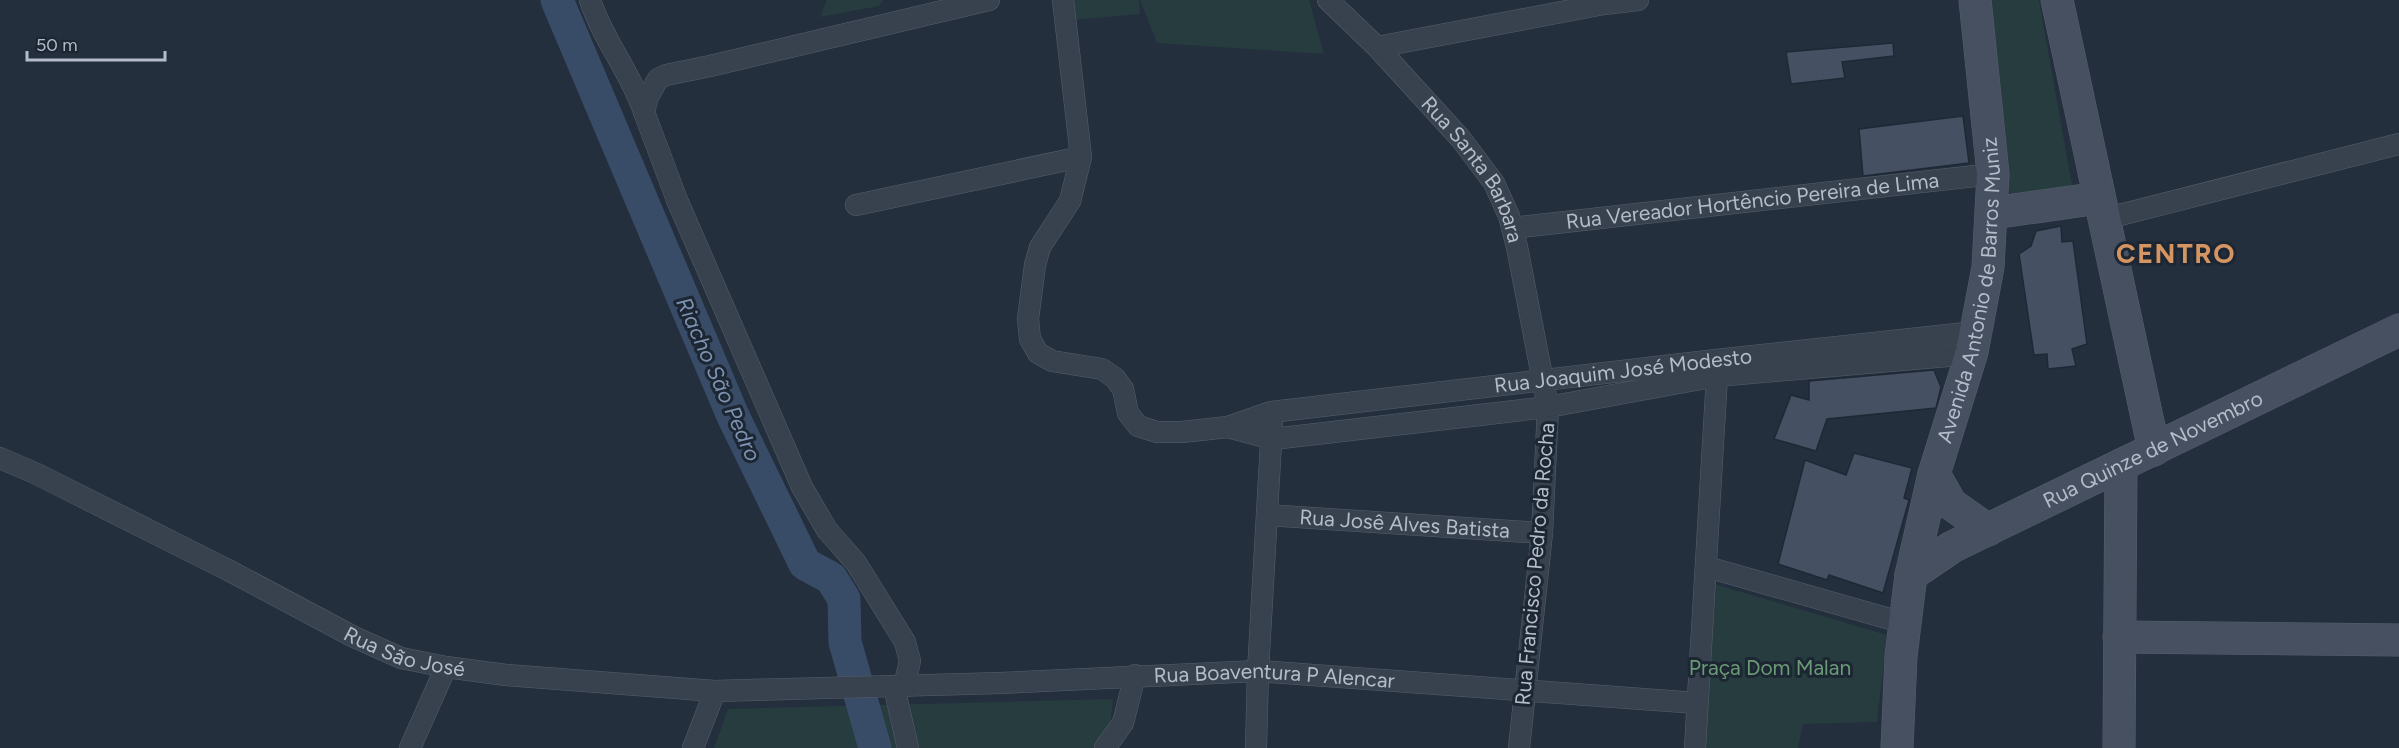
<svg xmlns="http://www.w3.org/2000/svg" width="2399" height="748" font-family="Figtree,sans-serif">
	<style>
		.green { fill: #263c3f }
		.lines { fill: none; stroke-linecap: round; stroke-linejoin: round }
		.river { stroke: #394c67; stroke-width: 33 }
		.building { fill: #455162; stroke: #1f2835; stroke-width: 1.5 }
		.minor-casing { stroke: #565f6c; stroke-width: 22 }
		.secondary-casing { stroke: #565f6c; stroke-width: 33 }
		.minor { stroke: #38414e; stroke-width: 21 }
		.secondary { stroke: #465061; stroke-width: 32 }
		.labels { text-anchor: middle; stroke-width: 6; stroke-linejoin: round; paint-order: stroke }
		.street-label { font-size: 21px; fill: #b4bcc9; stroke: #1d2633 }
		.park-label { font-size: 21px; fill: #6b9a76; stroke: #1d2633 }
		.water-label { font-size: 22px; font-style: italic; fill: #7c92b1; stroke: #1d2633 }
		.district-label { font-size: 27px; font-weight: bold; letter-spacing: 1.5px; fill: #d59563; stroke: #1d2633 }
	</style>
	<rect width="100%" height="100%" fill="#242f3e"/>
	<!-- green -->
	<path class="green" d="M827,0h56l-4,6 -59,11z
		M1071,0h68l1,14 -67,6z
		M1140,0h169l15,54 -167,-11z
		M1985,0h54l33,185 -61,17z
		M1711,583l176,52 -10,87 -74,2 -5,24h-96z
		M1113,699l-5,49h-394l14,-39z"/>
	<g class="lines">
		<!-- river -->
		<path class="river" d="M557,0l176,416 72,148 26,14 13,21 1,43 30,106"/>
	</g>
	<!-- building -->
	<path class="building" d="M1893,43l1,13 -52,6 3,16 -54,6 -5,-32z
		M1963,116l6,47 -106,13 -4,-47z
		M2061,226l1,16 11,-1 14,103 -15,5 4,17 -28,3 -1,-15 -13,1 -15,-101 12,-8 5,-15z
		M1934,370l7,17 -5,21 -109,11 -11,32 -42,-12 17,-44 18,5v-19z
		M1854,453l58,15 -8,30 5,2 -26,93 -54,-18 -2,5 -49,-16 27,-104 41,15z"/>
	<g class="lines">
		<!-- minor casing -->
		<g class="minor-casing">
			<g id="minor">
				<path d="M590,0c13,40 41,73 54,112"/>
				<path id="s1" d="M1063,0l18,157 -11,44 -30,46 -5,18 -7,54 2,20 8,14 14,8 50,8 13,9 8,11 5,24 10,13 19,6h25l46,-5 43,-15 445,-52 259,-28"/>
				<path id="s2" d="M1328,0l49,47 84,92 33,44 15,33 8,31 31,160 -6,126 -23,215"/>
				<path d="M1377,47l227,-43 34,-4"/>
				<path d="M856,205l225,-48"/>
				<path d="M2104,219l295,-75"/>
				<path id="s3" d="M1512,228l481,-54"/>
				<path d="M1228,427l45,12 275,-32 169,-31 254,-22"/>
				<path id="s4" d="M0,458l37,16 191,96 126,67 47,21 45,9 60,8 209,16 285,-8 258,-12 439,32"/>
				<path id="s5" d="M1267,515l275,18"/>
				<path d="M1707,567l197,56"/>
				<path d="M904,686l6,-25 -5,-19 -49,-79 -29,-33 -25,-43 -125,-287 -33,-88 4,-15 10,-18 8,-4 44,-9 279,-66"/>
				<path d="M894,687l14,61"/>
				<path d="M410,748l36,-81"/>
				<path d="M693,748l22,-57"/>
				<path d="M1105,748l18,-25 12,-48"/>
				<path d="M1256,748l2,-77 14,-246"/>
				<path d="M1695,748l22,-372 -1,-12"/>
			</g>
		</g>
		<!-- secondary casing -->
		<g class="secondary-casing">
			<g id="secondary">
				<path d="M2057,0l97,450"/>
				<path d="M1993,213l106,-15"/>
				<path d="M1934,474l17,30 37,26"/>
				<path id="s6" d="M1911,575l41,-28 447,-217"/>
				<path d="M2119,637l280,3"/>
				<path id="s7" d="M1897,748l4,-92 10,-81 23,-101 38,-122 16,-85 5,-93 -18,-174"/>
				<path d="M2119,748l2,-283"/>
			</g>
		</g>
		<!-- minor -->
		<use href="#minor" class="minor"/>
		<!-- secondary -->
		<use href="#secondary" class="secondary"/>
	</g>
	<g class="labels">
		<!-- street labels -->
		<g class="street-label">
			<text dy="7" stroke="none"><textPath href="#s2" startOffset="225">Rua Santa Barbara</textPath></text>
			<text dy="7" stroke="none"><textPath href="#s3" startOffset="242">Rua Vereador Hortêncio Pereira de Lima</textPath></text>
			<text dy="7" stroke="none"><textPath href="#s7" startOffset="466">Avenida Antonio de Barros Muniz</textPath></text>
			<text dy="7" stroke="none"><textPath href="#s1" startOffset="996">Rua Joaquim José Modesto</textPath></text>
			<text dy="7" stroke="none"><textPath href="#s6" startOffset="273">Rua Quinze de Novembro</textPath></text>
			<text dy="7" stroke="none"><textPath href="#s5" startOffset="138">Rua Josê Alves Batista</textPath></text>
			<text transform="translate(1535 564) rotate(-85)" y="7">Rua Francisco Pedro da Rocha</text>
			<text dy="7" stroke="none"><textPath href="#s4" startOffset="450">Rua São José</textPath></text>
			<text dy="7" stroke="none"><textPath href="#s4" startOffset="1324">Rua Boaventura P Alencar</textPath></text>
		</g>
		<!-- park labels -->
		<g class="park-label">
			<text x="1770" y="675">Praça Dom Malan</text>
		</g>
		<!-- water labels -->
		<g class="water-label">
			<text transform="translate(719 379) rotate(66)" y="8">Riacho São Pedro</text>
		</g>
		<!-- district labels -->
		<g class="district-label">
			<text x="2176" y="263">CENTRO</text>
		</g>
	</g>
	<!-- scale -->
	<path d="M27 51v9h138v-9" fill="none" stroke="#b4bcc9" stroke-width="3"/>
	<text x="36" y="51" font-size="18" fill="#b4bcc9" stroke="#1d2633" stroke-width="4.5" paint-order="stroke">50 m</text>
</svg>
